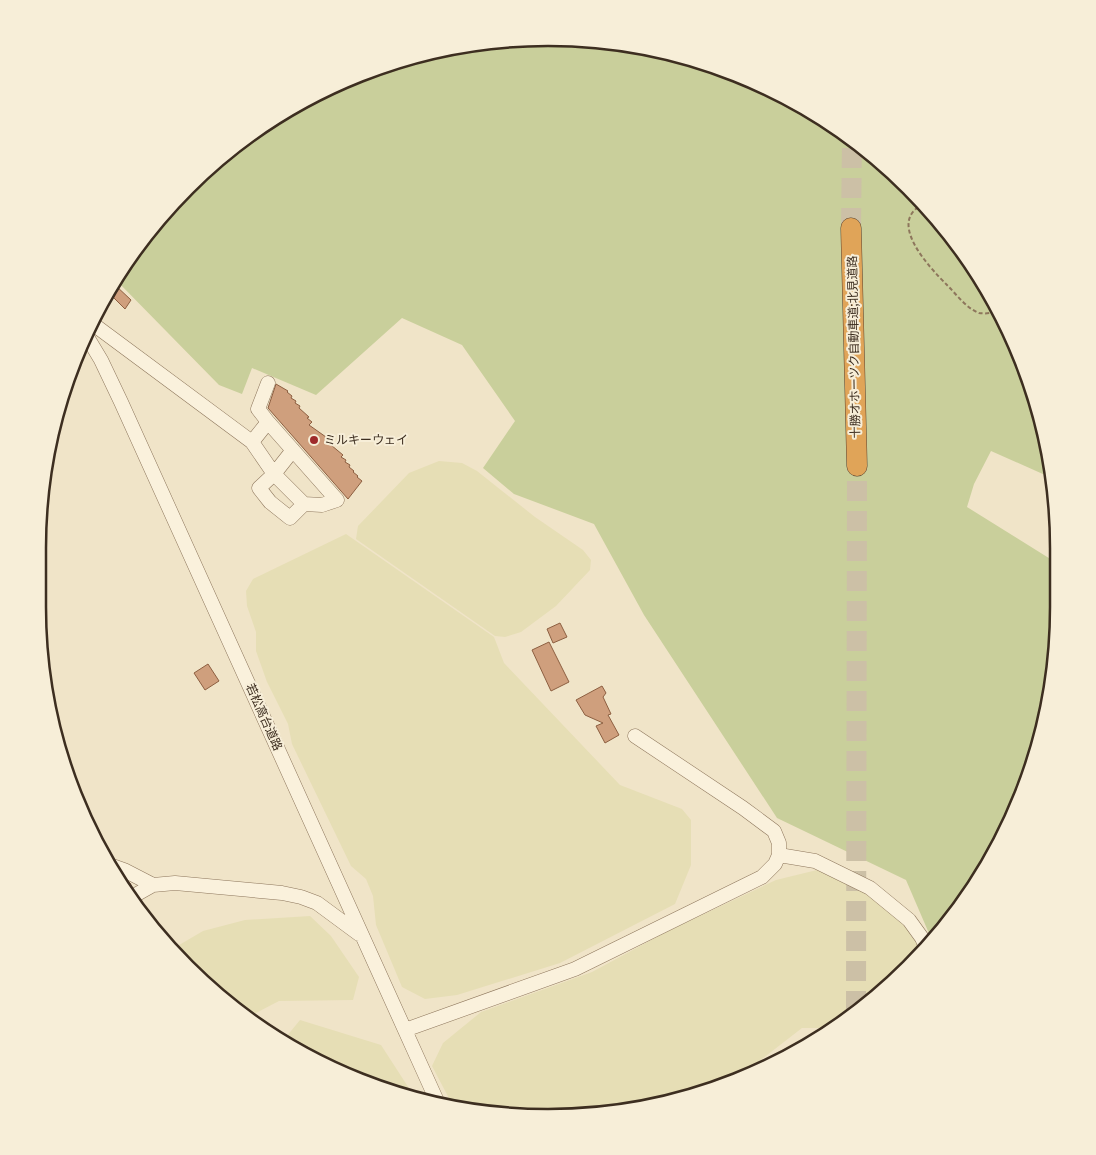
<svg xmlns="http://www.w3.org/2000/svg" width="1096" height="1155" font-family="Merriweather,'Noto Sans JP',serif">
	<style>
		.farmland { fill: #e6deb5 }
		.green { fill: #c9cf9b }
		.building { fill: #cf9f7d; stroke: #8d5f41 }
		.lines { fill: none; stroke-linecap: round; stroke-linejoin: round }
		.highway-tunnel { stroke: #ccc0a6; stroke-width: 20; stroke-dasharray: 20 10; stroke-linecap: butt }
		.minor-casing { stroke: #8d765c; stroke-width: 15 }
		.highway-casing { stroke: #5b4430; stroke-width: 21 }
		.path { stroke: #8d765c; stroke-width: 2; stroke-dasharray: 4 2.5; stroke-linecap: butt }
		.minor { stroke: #faf1dc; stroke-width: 14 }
		.highway { stroke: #e0a458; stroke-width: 20 }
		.poi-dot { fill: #9e2a2b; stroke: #f7eed8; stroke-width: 2 }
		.labels { text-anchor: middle; stroke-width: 4; stroke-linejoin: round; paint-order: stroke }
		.street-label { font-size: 12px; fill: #3d2e20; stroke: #f7eed8 }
		.poi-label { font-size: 12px; fill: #3d2e20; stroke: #f7eed8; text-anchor: start }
		.rim { fill: none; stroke: #3d2e20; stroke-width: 2.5 }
	</style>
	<rect width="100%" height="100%" fill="#f0e4c8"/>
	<!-- farmland -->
	<path class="farmland" d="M439,461l23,2 15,8 58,46 48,33 8,10 -1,10 -34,36 -35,26 -16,5 -10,-1 -139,-97 2,-13 51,-53z
		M346,534l148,103 10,26 116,122 62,24 9,11v45l-16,39 -115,59 -103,32 -32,4 -23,-12 -26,-62 -3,-29 -7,-17 -15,-13 -59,-122 -4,-20 -21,-42 -11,-31v-19l-9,-26 -1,-15 7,-12z
		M817,870l26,9 28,18 30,25 17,21 3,6 -36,42 -53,37h-30l-44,34 -6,11 -40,17 -98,23 -100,3 -62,-12 -20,-38 11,-23 38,-31 111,-40 76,-41 108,-51z
		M310,916l21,20 28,41 -6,23 -74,1 -31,16 -37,-26 -37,-43 29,-17 42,-11z
		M300,1020l81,25 33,51 -30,-6 -91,-41 -11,-7z"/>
	<!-- green -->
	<path class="green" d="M582,39l98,16 94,35 85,53 73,69 58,81 41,91 23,95 -63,-28 -17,33 -7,23 85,53h5l1,47 -3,34 -2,3 2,1 -6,62 -29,96 -48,88 -41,47 -25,-58 -129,-62 -133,-203 -50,-91 -80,-30 -31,-26 32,-47 -53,-76 -60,-27 -86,77 -64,-27 -10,26 -23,-9 -103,-105 27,-43 69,-73 81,-58 91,-41 98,-23z"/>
	<!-- building -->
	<path class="building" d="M114,284l17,16 -6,9 -16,-16z
		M276,384l12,7 -1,1 5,4 -1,2 5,3 -1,2 5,3 -1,2 10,9 -2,1 5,4 -3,3 24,17 -2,3 12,10 -2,2 5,3 -1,2 5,3 -1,2 5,4 -1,1 5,4 -1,1 5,4 -14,18 -80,-91z
		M560,623l7,14 -14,6 -6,-14z
		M549,642l20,40 -18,9 -19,-41z
		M208,664l11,17 -14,9 -11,-17z
		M602,686l4,7 -3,4 8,17 -3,1 11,20 -14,8 -9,-17 7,-3 -18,-8 -9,-15z
		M123,879l7,4 2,4 -8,5 -6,-11z"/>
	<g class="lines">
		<!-- highway-tunnel -->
		<path class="highway-tunnel" d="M851,228l1,-89
			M856,1011l1,-545"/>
		<!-- minor casing -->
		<g class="minor-casing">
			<path id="minor" d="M90,323l3,1 159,118 22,32 30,30 18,1 15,-5 -69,-78 -16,20
				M86,335l15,25 20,42 316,699
				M268,422l-10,-13 10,-26
				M293,450l-19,24 -15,14 11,14 20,16 14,-14
				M779,855l36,6 55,27 39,32 13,18 3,7
				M110,865l14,5 29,15
				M130,898l23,-13 22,-2 107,10 19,4 16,6 42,31
				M405,1030l170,-61 187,-92 13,-13 4,-9v-12l-5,-12 -31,-23 -108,-72"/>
		</g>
		<!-- highway casing -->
		<g class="highway-casing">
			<path id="highway" d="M851,228l6,238"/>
		</g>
		<!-- path -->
		<path class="path" d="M924,204c-39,17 6,64 23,81 10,10 19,23 32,28 6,1 14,0 19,-2"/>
		<!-- minor -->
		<use href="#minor" class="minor"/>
		<!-- highway -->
		<use href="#highway" class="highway"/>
	</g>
	<!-- markers -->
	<circle class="poi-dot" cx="314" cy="440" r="5"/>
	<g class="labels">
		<!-- street labels -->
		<g class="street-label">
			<text transform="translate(854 347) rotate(-91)" y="4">十勝オホーツク自動車道;北見道路</text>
			<text transform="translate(264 717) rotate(66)" y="4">若松高台道路</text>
		</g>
		<!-- poi labels -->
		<g class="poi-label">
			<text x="324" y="444">ミルキーウェイ</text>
		</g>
	</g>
	<!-- crop -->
	<path d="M0 0H1096V1155H0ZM548 46H548A502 502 0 0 1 1050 548V607A502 502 0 0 1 548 1109H548A502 502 0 0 1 46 607V548A502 502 0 0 1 548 46Z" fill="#f7eed8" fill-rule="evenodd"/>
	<path class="rim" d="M548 46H548A502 502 0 0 1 1050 548V607A502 502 0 0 1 548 1109H548A502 502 0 0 1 46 607V548A502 502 0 0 1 548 46Z"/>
</svg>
